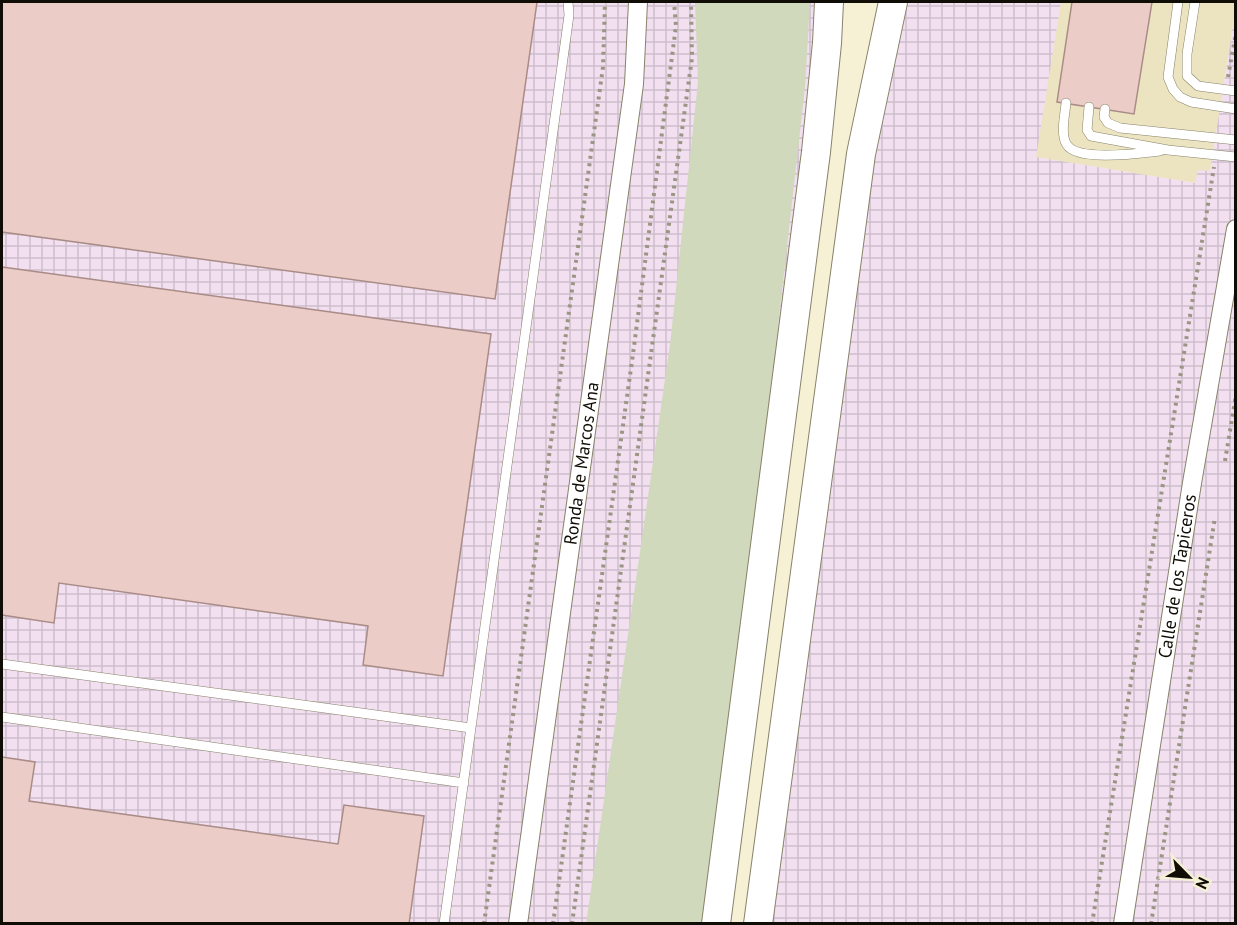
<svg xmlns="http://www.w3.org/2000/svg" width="1237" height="925" font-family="'PT Sans',sans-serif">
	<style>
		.built { fill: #ece4c1 }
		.industrial { fill: url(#industrial-grid) }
		.green { fill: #d0d9bc }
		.building { fill: #ecccc7; stroke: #a98c87; stroke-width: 1.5 }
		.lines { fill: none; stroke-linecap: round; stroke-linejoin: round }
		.service-casing { stroke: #878269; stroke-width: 10 }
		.minor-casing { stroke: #878269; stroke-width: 20 }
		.primary-casing { stroke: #878269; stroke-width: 30 }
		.path { stroke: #9b9683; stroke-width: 4; stroke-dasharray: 3 4.5; stroke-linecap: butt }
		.service { stroke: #fff; stroke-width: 9 }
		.minor { stroke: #fff; stroke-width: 18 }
		.primary { stroke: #fff; stroke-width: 28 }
		.labels { text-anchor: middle; stroke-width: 4.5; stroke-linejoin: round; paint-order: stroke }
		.street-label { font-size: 18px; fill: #0f0d05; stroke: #f6f0d5 }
	</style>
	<defs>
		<pattern id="industrial-grid" width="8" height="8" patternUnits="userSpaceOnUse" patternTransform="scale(1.5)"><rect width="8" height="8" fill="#f2dff0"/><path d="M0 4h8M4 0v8" fill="none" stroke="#cebecc"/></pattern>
	</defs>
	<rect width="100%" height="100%" fill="#f6f0d5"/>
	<!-- built -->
	<path class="built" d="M1061,2h174v11l-25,159 -15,11 -160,-26z"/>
	<!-- industrial -->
	<path class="industrial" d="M2,2h827l-113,921 -714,1z
		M893,2h168l-25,155 159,26 3,-13 12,1 25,-158v910l-477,1z"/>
	<!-- green -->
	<path class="green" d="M695,2h115l-5,85 -30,266 -72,570 -117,1 84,-579 28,-263z"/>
	<!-- building -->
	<path class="building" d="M2,2h535l-42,297 -493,-67z
		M1072,2h80l-18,112 -77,-12z
		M2,267l489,67 -48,342 -80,-11 5,-39 -309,-43 -5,40 -52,-8z
		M2,757l33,5 -6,39 309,43 6,-39 80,11 -15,108h-407z"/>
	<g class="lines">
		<!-- service casing -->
		<g class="service-casing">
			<path id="service" d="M1178,2l-10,75 5,12 7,8 11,5 45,7
				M1195,2l-8,52v22l11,10 38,5
				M1066,103c-1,12 -6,32 1,42 11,17 74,8 93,6
				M1089,107l-2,23 4,6 77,14 68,7
				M1105,109l-1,8 4,6 12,5 116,12
				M2,664l469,64
				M2,717l462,66
				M444,924l125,-909 -1,-13"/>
		</g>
		<!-- minor casing -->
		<g class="minor-casing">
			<g id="minor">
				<path id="s1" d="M518,924l116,-840 4,-82"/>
				<path id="s2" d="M1123,924l69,-441 44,-254"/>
			</g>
		</g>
		<!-- primary casing -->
		<g class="primary-casing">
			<path id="primary" d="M716,924l100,-772 11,-109 2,-41
				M758,924l103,-770 32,-152"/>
		</g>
		<!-- path -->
		<path class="path" d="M1228,77l8,-44
			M1225,461l11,-66
			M484,924l119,-857 2,-65
			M553,924l80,-570 43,-328 -2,-24
			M572,924l120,-866 -1,-56
			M1092,924l122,-757
			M1151,924l64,-407"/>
		<!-- service -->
		<use href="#service" class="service"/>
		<!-- minor -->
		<use href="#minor" class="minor"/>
		<!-- primary -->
		<use href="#primary" class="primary"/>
	</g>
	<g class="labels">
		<!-- street labels -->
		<g class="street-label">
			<text dy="6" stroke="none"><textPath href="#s1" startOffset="465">Ronda de Marcos Ana</textPath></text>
			<text dy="6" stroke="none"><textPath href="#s2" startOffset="352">Calle de los Tapiceros</textPath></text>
		</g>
	</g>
	<!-- border -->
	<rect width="1237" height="925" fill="none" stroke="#0f0d05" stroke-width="6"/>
	<!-- north arrow -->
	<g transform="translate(1189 877) rotate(115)" stroke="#f6f0d5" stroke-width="4.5" paint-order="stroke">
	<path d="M0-4.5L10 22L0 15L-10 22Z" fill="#0f0d05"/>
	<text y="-9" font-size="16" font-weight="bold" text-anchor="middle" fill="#0f0d05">N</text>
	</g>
</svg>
